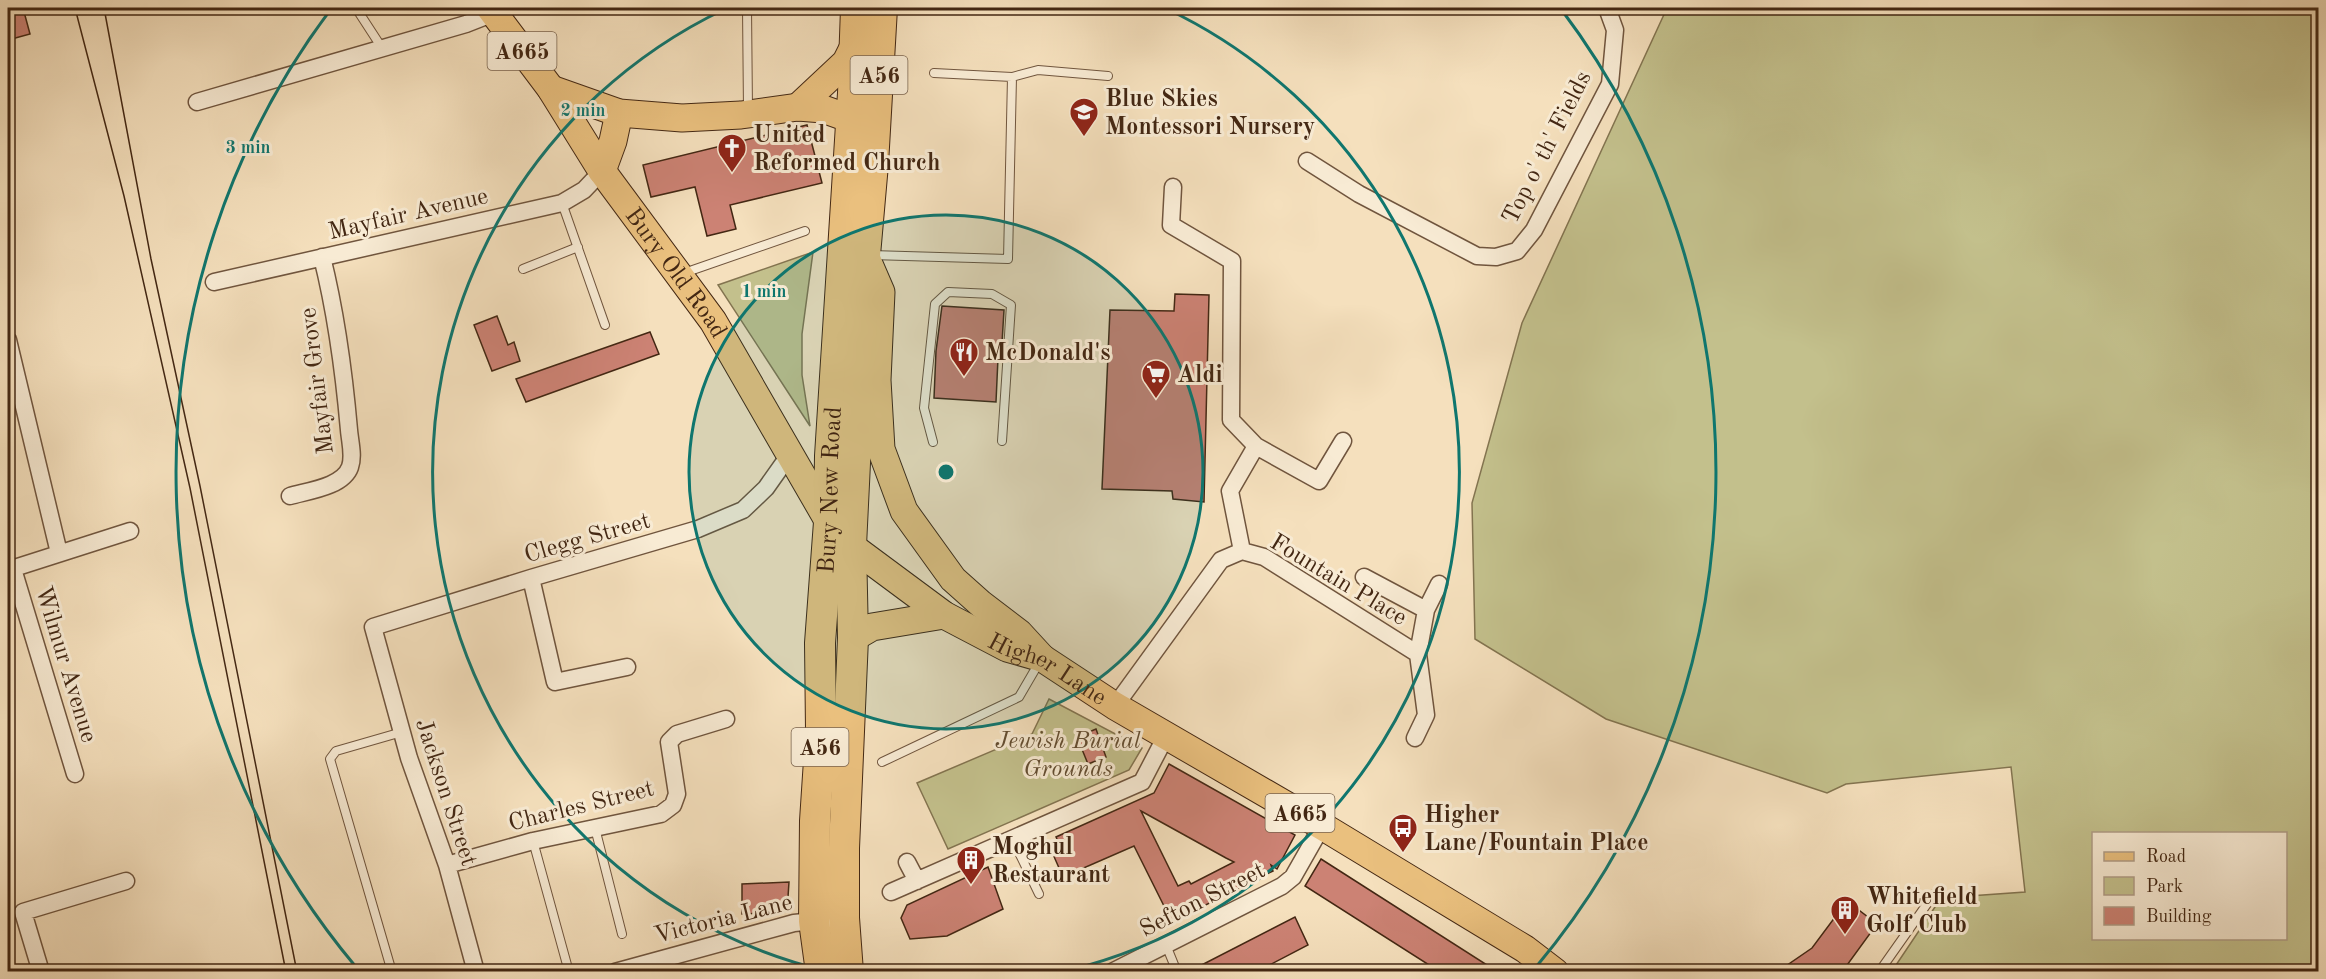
<svg xmlns="http://www.w3.org/2000/svg" width="2326" height="979" font-family="'Old Standard TT',serif">
	<style>
		.green { fill: #c3c08c; stroke: #837450; stroke-width: 1.5; fill-rule: evenodd }
		.building { fill: #cc8274; stroke: #432713; stroke-width: 1.5; fill-rule: evenodd }
		.lines { fill: none; stroke-linecap: round; stroke-linejoin: round }
		.lane-casing { stroke: #70553e; stroke-width: 10 }
		.street-casing { stroke: #70553e; stroke-width: 19 }
		.primary-casing { stroke: #432713; stroke-width: 29 }
		.highway-casing { stroke: #432713; stroke-width: 32 }
		.lane { stroke: #f8ebd4; stroke-width: 8 }
		.street { stroke: #f8ebd4; stroke-width: 16 }
		.primary { stroke: #eac07e; stroke-width: 27 }
		.highway { stroke: #eac07e; stroke-width: 30 }
		.tram { stroke: #432713; stroke-width: 1.5 }
		.ring { fill: none; stroke: #0f766e; stroke-width: 3 }
		.labels { text-anchor: middle; stroke-width: 6; stroke-linejoin: round; paint-order: stroke }
		.shield { fill: #f8ebd4; stroke: #79624d; stroke-width: 1.5 }
		.shield-label { font-size: 22px; font-weight: bold; fill: #432713 }
		.poi-label { font-size: 24px; font-weight: bold; fill: #432713; stroke: #f8ebd4; text-anchor: start }
		.street-label { font-size: 24px; fill: #432713; stroke: #f8ebd4 }
		.park-label { font-size: 24px; font-style: italic; fill: #634d31; stroke: #f8ebd4 }
		.centre { fill: #0f766e; stroke: #f8ebd4; stroke-width: 3 }
		.ring-label { font-size: 18px; text-anchor: middle; font-weight: bold; fill: #0f766e; stroke: #f8ebd4; stroke-width: 6; stroke-linejoin: round; paint-order: stroke }
	</style>
	<rect width="100%" height="100%" fill="#f5e0bd"/>
	<filter id="stains"><feTurbulence type="fractalNoise" baseFrequency=".00333" numOctaves="4"/><feColorMatrix values="0 0 0 0 .2 0 0 0 0 .09 0 0 0 0 .02 0 0 0 .5 -.17"/></filter>
	<radialGradient id="worn" r=".72"><stop offset=".6" stop-color="#630" stop-opacity="0"/><stop offset="1" stop-color="#630" stop-opacity=".3"/></radialGradient>
	<!-- green -->
	<path class="green" d="M1667,8h651v963h-426l49,-73 84,-6 -14,-125 -165,17 -19,9 -221,-74 -131,-80 -3,-136 50,-180zM2094,834h192v104h-192z
		M813,252l-11,82v41l8,51 -92,-141z
		M1049,699l93,49 -13,22 -181,79 -31,-66 115,-49z"/>
	<!-- building -->
	<path class="building" d="M8,8h15l7,26 -22,6z
		M807,125l15,58 -92,22 6,24 -29,7 -12,-49 -44,10 -8,-32z
		M1175,294l34,1 -5,207 -31,-3 -1,-8 -70,-2 8,-179 64,1z
		M942,306l62,4 -3,49 -3,-1 -2,44 -62,-4 2,-47z
		M497,316l11,29 6,-3 6,19 -28,10 -18,-46z
		M650,332l9,22 -133,48 -10,-23z
		M1096,729l10,28 -18,7 -11,-27z
		M1169,764l126,71 -18,34 -6,-4 2,6 -101,51 -38,-76 -71,31 -11,-25 9,-4 -5,-11 98,-44zM1141,811l85,47 8,4 -43,22 -2,-3 -11,5z
		M1321,859l177,113h-58l-135,-86z
		M988,867l15,42 -56,27 -37,3 -9,-21 6,-13z
		M789,882l-2,30 -45,2v-30z
		M1847,901l30,23 -35,48h-65l35,-24z
		M1295,917l13,28 -52,27h-68z"/>
	<g class="lines">
		<!-- lane casing -->
		<g class="lane-casing">
			<path id="lane" d="M356,8l26,40
				M747,8l1,102
				M934,73l78,4
				M562,203l43,122
				M871,255l137,4 4,-182 26,-7 70,6
				M523,269l55,-22
				M684,273l121,-42
				M933,442l-9,-34 11,-104 13,-12 44,2 19,11 -9,136
				M882,762l137,-65 21,-36
				M595,828l27,106
				M1012,838l27,56
				M533,841l36,131
				M1166,945l11,27
				M392,972l-62,-213 6,-8 66,-19
				M1759,972v-1
				M1879,972l55,-78"/>
		</g>
		<!-- street casing -->
		<g class="street-casing">
			<path id="street" d="M197,102l269,-78 28,-11 7,-5
				M1307,161l52,33 118,62 19,1 21,-6 17,-21 76,-146 5,-54 -8,-22
				M1173,187l-2,38 61,36 -1,159 25,26
				M214,282l348,-79 22,-13 18,-19
				M8,340l51,213
				M290,496c17,-5 53,-9 60,-29 4,-11 0,-25 -1,-37 -5,-57 -13,-117 -27,-173
				M1242,551l-12,-60 26,-45 63,35 24,-40
				M13,569l62,205
				M8,570l122,-39
				M1364,577l62,33
				M531,578l24,104 72,-15
				M1418,654l8,-44 13,-26
				M1115,706l106,-146 21,-9 22,6 154,97 8,61 -11,23
				M907,862l10,19
				M447,865l86,-24 128,-27 12,-9 4,-11 -8,-52 8,-8 49,-15
				M891,892l251,-110 24,-46
				M41,972l-18,-60 103,-31
				M476,972l-29,-107 -38,-107 -36,-131 158,-49 167,-49 45,-19 23,-22 24,-34
				M615,972l179,-49 50,-5
				M1112,972l170,-86 11,-9 29,-51"/>
		</g>
		<!-- primary casing -->
		<g class="primary-casing">
			<g id="primary">
				<path id="s1" d="M490,8l61,81 51,82 111,150 116,201 22,24 93,69 63,33 35,10 73,48 207,120 203,123 30,23"/>
				<path d="M551,89l68,24 63,5 59,-3 57,-8 25,2 28,10 17,13"/>
				<path d="M798,107l48,-45 9,-18"/>
				<path d="M602,171l11,-30 6,-28"/>
				<path d="M865,255l16,37 -4,88 4,69 23,62 49,68 28,25 38,29 23,25"/>
				<path d="M853,638l19,-11 72,-12"/>
			</g>
		</g>
		<!-- highway casing -->
		<g class="highway-casing">
			<g id="highway">
				<path id="s2" d="M821,972l-7,-51 1,-100 6,-91 -1,-87 9,-121 1,-66 23,-363 3,-85"/>
				<path d="M848,972l-4,-54v-70l9,-210 -2,-92 14,-291 8,-91 9,-156"/>
			</g>
		</g>
		<!-- lane -->
		<use href="#lane" class="lane"/>
		<!-- street -->
		<use href="#street" class="street"/>
		<!-- primary -->
		<use href="#primary" class="primary"/>
		<!-- highway -->
		<use href="#highway" class="highway"/>
		<!-- tram -->
		<path class="tram" d="M75,8l49,188 66,292 96,484
			M104,8l47,251 49,227 97,486"/>
	</g>
	<!-- distance rings -->
	<circle cx="946" cy="472" r="257" fill="#0f766e" fill-opacity=".12"/>
	<g class="ring">
		<circle cx="946" cy="472" r="257"/>
		<path d="M826 971A513 513 0 0 1 725 9M1167 9A513 513 0 0 1 1066 971"/>
		<path d="M356 967A770 770 0 0 1 331 9M1561 9A770 770 0 0 1 1536 967"/>
	</g>
	<!-- icons -->
	<defs>
		<g id="school-pin" transform="scale(1.5)"><path d="M0 17L-7.5 6A9.5 9.5 0 1 1 7.5 6Z" fill="#8f2418" stroke="#f8ebd4"/><path d="M0-5L7-2L0 1L-7-2ZM-4 1L0 2.5L4 1V4Q0 6-4 4Z" fill="#fff"/></g>
		<g id="church-pin" transform="scale(1.5)"><path d="M0 17L-7.5 6A9.5 9.5 0 1 1 7.5 6Z" fill="#8f2418" stroke="#f8ebd4"/><path d="M-1.2-6h2.4v3.5h3.3v2.4h-3.3V6h-2.4V-.1h-3.3v-2.4h3.3Z" fill="#fff"/></g>
		<g id="restaurant-pin" transform="scale(1.5)"><path d="M0 17L-7.5 6A9.5 9.5 0 1 1 7.5 6Z" fill="#8f2418" stroke="#f8ebd4"/><path d="M-5-6h1v4h1v-4h1v4h1v-4h1v5L-1.5 .5V6h-2V.5L-5-1ZM5-6V6H3V1.5H1.5Q1.5-4 5-6Z" fill="#fff"/></g>
		<g id="supermarket-pin" transform="scale(1.5)"><path d="M0 17L-7.5 6A9.5 9.5 0 1 1 7.5 6Z" fill="#8f2418" stroke="#f8ebd4"/><path d="M-6-5.5h2.5l.6 2H6L4.5 2H-2.5L-4.4-4H-6ZM-1.5 3.2a1.3 1.3 0 1 0 .1 0ZM3 3.2a1.3 1.3 0 1 0 .1 0Z" fill="#fff"/></g>
		<g id="bus-pin" transform="scale(1.5)"><path d="M0 17L-7.5 6A9.5 9.5 0 1 1 7.5 6Z" fill="#8f2418" stroke="#f8ebd4"/><path d="M-5-6H5V4H4V6H2V4H-2V6H-4V4H-5ZM-3.5-4V0h7V-4ZM-3.5 1.2v1.5H-2V1.2ZM2 1.2v1.5H3.5V1.2Z" fill="#fff"/></g>
		<g id="building-pin" transform="scale(1.5)"><path d="M0 17L-7.5 6A9.5 9.5 0 1 1 7.5 6Z" fill="#8f2418" stroke="#f8ebd4"/><path d="M-4-6H4V6H1V3H-1V6H-4ZM-2.5-4.3h1.7v1.8h-1.7ZM.8-4.3h1.7v1.8H.8ZM-2.5-1h1.7V.8h-1.7ZM.8-1h1.7V.8H.8Z" fill="#fff"/></g>
	</defs>
	<g fill-rule="evenodd">
		<use href="#school-pin" x="1084" y="112"/>
		<use href="#church-pin" x="732" y="148"/>
		<use href="#restaurant-pin" x="964" y="352"/>
		<use href="#supermarket-pin" x="1156" y="374"/>
		<use href="#bus-pin" x="1403" y="828"/>
		<use href="#building-pin" x="971" y="860"/>
		<use href="#building-pin" x="1845" y="910"/>
	</g>
	<g class="labels">
		<!-- shield labels -->
		<g class="shield">
			<rect x="487.5" y="32" width="69" height="38" rx="4.5"/>
			<rect x="850.5" y="56" width="57" height="38" rx="4.5"/>
			<rect x="791.5" y="728" width="57" height="38" rx="4.5"/>
			<rect x="1265.5" y="794" width="69" height="38" rx="4.5"/>
		</g>
		<g class="shield-label">
			<text x="522" y="59">A665</text>
			<text x="879" y="83">A56</text>
			<text x="820" y="755">A56</text>
			<text x="1300" y="821">A665</text>
		</g>
		<!-- poi labels -->
		<g class="poi-label">
			<text x="1105" y="106">Blue Skies<tspan x="1105" dy="28">Montessori Nursery</tspan></text>
			<text x="753" y="142">United<tspan x="753" dy="28">Reformed Church</tspan></text>
			<text x="985" y="360">McDonald's</text>
			<text x="1177" y="382">Aldi</text>
			<text x="1424" y="822">Higher<tspan x="1424" dy="28">Lane/Fountain Place</tspan></text>
			<text x="992" y="854">Moghul<tspan x="992" dy="28">Restaurant</tspan></text>
			<text x="1866" y="904">Whitefield<tspan x="1866" dy="28">Golf Club</tspan></text>
		</g>
		<!-- street labels -->
		<g class="street-label">
			<text transform="translate(1546 147) rotate(-63)" y="8">Top o' th' Fields</text>
			<text transform="translate(408 213) rotate(-13)" y="8">Mayfair Avenue</text>
			<text dy="8" stroke="none"><textPath href="#s1" startOffset="324">Bury Old Road</textPath></text>
			<text transform="translate(316 381) rotate(-97)" y="8">Mayfair Grove</text>
			<text dy="8" stroke="none"><textPath href="#s2" startOffset="483">Bury New Road</textPath></text>
			<text transform="translate(587 537) rotate(-16)" y="8">Clegg Street</text>
			<text transform="translate(1339 579) rotate(31)" y="8">Fountain Place</text>
			<text transform="translate(67 664) rotate(73)" y="8">Wilmur Avenue</text>
			<text dy="8" stroke="none"><textPath href="#s1" startOffset="882">Higher Lane</textPath></text>
			<text transform="translate(447 792) rotate(72)" y="8">Jackson Street</text>
			<text transform="translate(581 805) rotate(-14)" y="8">Charles Street</text>
			<text transform="translate(1202 899) rotate(-27)" y="8">Sefton Street</text>
			<text transform="translate(723 918) rotate(-14)" y="8">Victoria Lane</text>
		</g>
		<!-- park labels -->
		<g class="park-label">
			<text x="1068" y="748">Jewish Burial<tspan x="1068" dy="28">Grounds</tspan></text>
		</g>
	</g>
	<circle cx="946" cy="472" r="9" class="centre"/>
	<g class="ring-label">
		<text x="583" y="116">2 min</text>
		<text x="248" y="153">3 min</text>
		<text x="764" y="297">1 min</text>
	</g>
	<!-- margin -->
	<rect width="2326" height="979" fill="none" stroke="#f5e0bd" stroke-width="30"/>
	<rect x="9" y="9" width="2308" height="961" fill="none" stroke="#432713" stroke-width="3"/>
	<rect x="15" y="15" width="2296" height="949" fill="none" stroke="#432713" stroke-width="1.5"/>
	<!-- legend -->
	<rect x="2092" y="832" width="195" height="108" fill="#f8ebd4" stroke="#b09d87" stroke-width="1.5"/>
	<rect x="2104" y="852" width="30" height="9" fill="#eac07e" stroke="#b09d87" stroke-width="1.5"/>
	<text x="2146" y="862" font-size="18" fill="#432713">Road</text>
	<rect x="2104" y="877" width="30" height="18" fill="#c3c08c" stroke="#b09d87" stroke-width="1.5"/>
	<text x="2146" y="892" font-size="18" fill="#432713">Park</text>
	<rect x="2104" y="907" width="30" height="18" fill="#cc8274" stroke="#b09d87" stroke-width="1.5"/>
	<text x="2146" y="922" font-size="18" fill="#432713">Building</text>
	<rect width="100%" height="100%" filter="url(#stains)"/>
	<rect width="100%" height="100%" fill="url(#worn)"/>
</svg>
